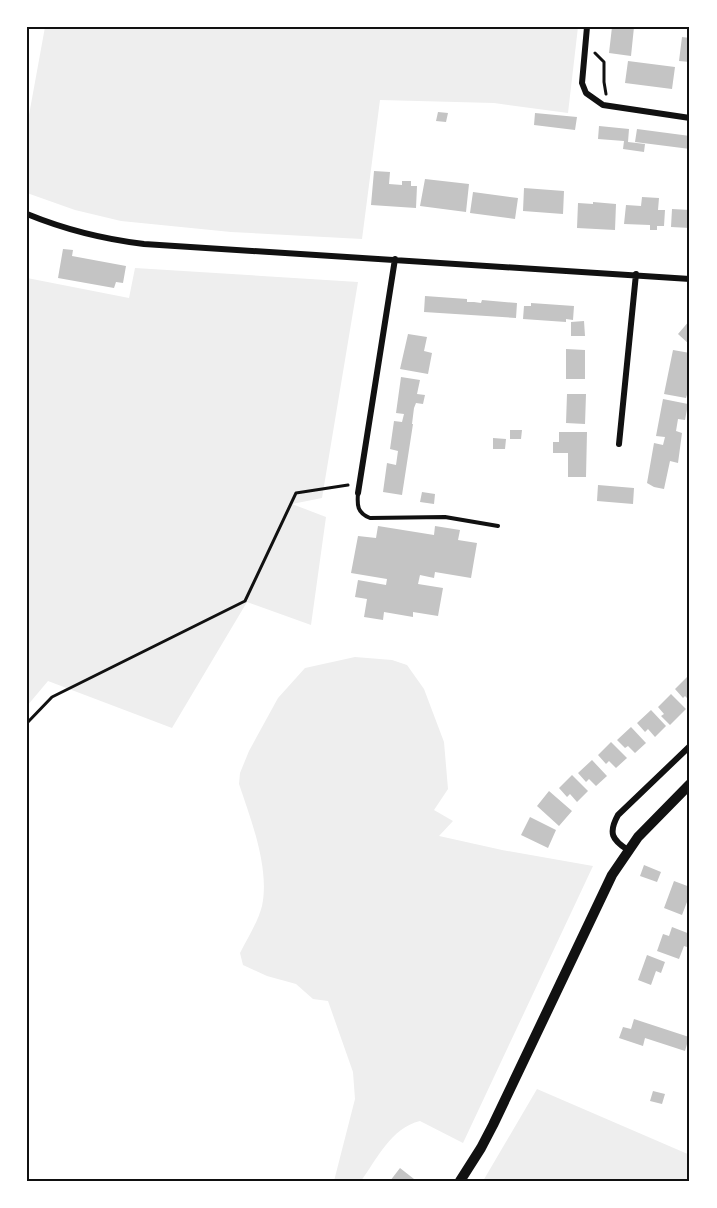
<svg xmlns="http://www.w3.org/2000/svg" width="717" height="1208" font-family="'Archivo Narrow',sans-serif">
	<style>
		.green { fill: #eee }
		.building { fill: #c4c4c4 }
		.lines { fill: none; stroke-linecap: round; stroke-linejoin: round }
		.path { stroke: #111; stroke-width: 3 }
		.service { stroke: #111; stroke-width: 4 }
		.minor { stroke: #111; stroke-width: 6 }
		.tertiary { stroke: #111; stroke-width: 10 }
		.neatline { fill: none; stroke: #111; stroke-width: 2 }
	</style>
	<rect width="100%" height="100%" fill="#fff"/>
	<!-- green -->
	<path class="green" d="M45,27h533l-10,86 -74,-10 -114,-3 -18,139 -131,-7 -110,-11 -46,-11 -48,-17v-67z
		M135,268l223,14 -36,216 -30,6 34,13 -15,108 -64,-23 -75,126 -124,-47 -21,25v-428l102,20z
		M355,657l37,3 15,5 17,24 20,53 4,47 -14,21 19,11 -14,15 63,14 91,16 -130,277 -43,-22c-29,7 -43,38 -59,60h-27l21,-82 -2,-27 -25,-71 -15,-2 -17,-15 -29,-8 -24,-11 -3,-12c7,-14 18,-31 22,-47 8,-38 -11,-86 -23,-122l1,-11 9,-22 29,-53 27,-30z
		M537,1089l153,66v26h-207z"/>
	<!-- building -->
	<path class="building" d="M612,27h22l-3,29 -22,-3z
		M682,37l8,1v24l-11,-1z
		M628,61l47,6 -3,22 -47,-6z
		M438,112l10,1 -2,9 -10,-1z
		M535,113l42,4 -2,13 -41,-5z
		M599,126l30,3 -1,13 17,2 -1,8 -21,-3 1,-8 -26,-2z
		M637,129l53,7v13l-55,-7z
		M374,171l16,1 -1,12 13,1v-4h9v5h6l-1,22 -45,-3z
		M425,179l44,5 -3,28 -46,-6z
		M524,188l40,3 -1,23 -40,-3z
		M473,192l45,6 -3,21 -45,-6z
		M642,197l17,1 -1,12h7l-1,16h-7v4h-7v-5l-26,-1 2,-19 15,1z
		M593,202l23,2 -1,26 -38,-2 1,-25 15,1z
		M672,209l18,1v18l-19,-1z
		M63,249l10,1 -1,6 54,10 -3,17 -7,-1 -2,6 -56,-10z
		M425,296l42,3v3h7l7,1 1,-3 35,3 -1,15 -92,-6z
		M531,303l43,3 -1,14 -7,-1v3l-43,-3 1,-13h7z
		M690,320v25l-12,-11z
		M584,321l1,15h-14v-14z
		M408,334l19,3 -3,14 8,2 -4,21 -28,-5z
		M566,349l19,1v29h-19z
		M673,350l17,3 -2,13 2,1v18l-4,13 -22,-4z
		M401,377l19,3 -3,14 8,1 -2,9 -7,-1 -2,5 -2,16h1l-11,71 -19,-3 4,-29 9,2 2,-14 -8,-2 4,-28 8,1 2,-8 -8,-1z
		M567,394h19l-1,30 -19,-1z
		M663,399l25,5 -3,16 -7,-1 -2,12 6,2 -4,30 -8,-2 -6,28 -10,-2 -7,-4 7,-40 9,2 2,-8 -9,-1z
		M510,430h12l-1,9h-11z
		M559,432h28l-1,45h-18v-24h-15v-11h6z
		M493,438l13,1 -1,10h-12z
		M598,485l36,3 -1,16 -36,-3z
		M422,492l13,2 -1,10 -14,-2z
		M378,526l56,9 1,-9 25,4 -2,10 19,3 -6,35 -36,-6 -1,6 -14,-3 -2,9 25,4 -5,28 -25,-4v5l-29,-5 -1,8 -19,-3 3,-18 -12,-2 3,-17 28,5 1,-6 -36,-6 7,-37 18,2z
		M690,674v27l-5,-5 -2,2 -8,-9z
		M671,694l15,15 -16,16 -9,-9 3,-2 -6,-7z
		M651,710l15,16 -11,11 -7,-8 -3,3 -8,-9z
		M631,727l15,16 -11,10 -7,-7 -3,2 -8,-8z
		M611,742l16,16 -11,10 -7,-7 -3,3 -8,-9z
		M592,760l15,16 -11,10 -7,-7 -3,3 -8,-9z
		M572,775l16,16 -11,11 -7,-8 -3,3 -8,-9z
		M549,791l23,20 -13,15 -22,-20z
		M530,817l26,13 -8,18 -27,-13z
		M644,865l17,7 -4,10 -17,-6z
		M674,881l16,6v17l-3,-2 -5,13 -18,-7z
		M672,927l18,7v14l-6,-2 -5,13 -22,-8 6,-17 6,2z
		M647,955l18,7 -4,11 -5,-2 -5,14 -13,-5z
		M634,1019l55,18 -4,14 -40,-13 -2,8 -24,-8 4,-11 8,2z
		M653,1091l12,3 -3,10 -12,-3z
		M400,1168l14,11 -2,2h-22z"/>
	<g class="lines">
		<!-- path -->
		<path class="path" d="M595,53l9,9v20l2,12
			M27,723l25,-26 193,-96 51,-108 52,-8"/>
		<!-- service -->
		<path class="service" d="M358,493c-1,12 -1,20 12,25l75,-1 53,9"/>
		<!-- minor -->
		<path class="minor" d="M587,27l-5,56 4,10 17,12 87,13
			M27,214c39,16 75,25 117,30l546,35
			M619,444l17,-170
			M358,493l37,-234
			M628,850c-16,-10 -20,-17 -10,-35l72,-69"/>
		<!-- tertiary -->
		<path class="tertiary" d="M460,1181l21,-33 12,-23 119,-250 26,-38 52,-53"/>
	</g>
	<!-- border -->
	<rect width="717" height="1208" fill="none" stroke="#ffffff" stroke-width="57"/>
	<rect x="28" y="28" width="660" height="1152" class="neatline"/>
</svg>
